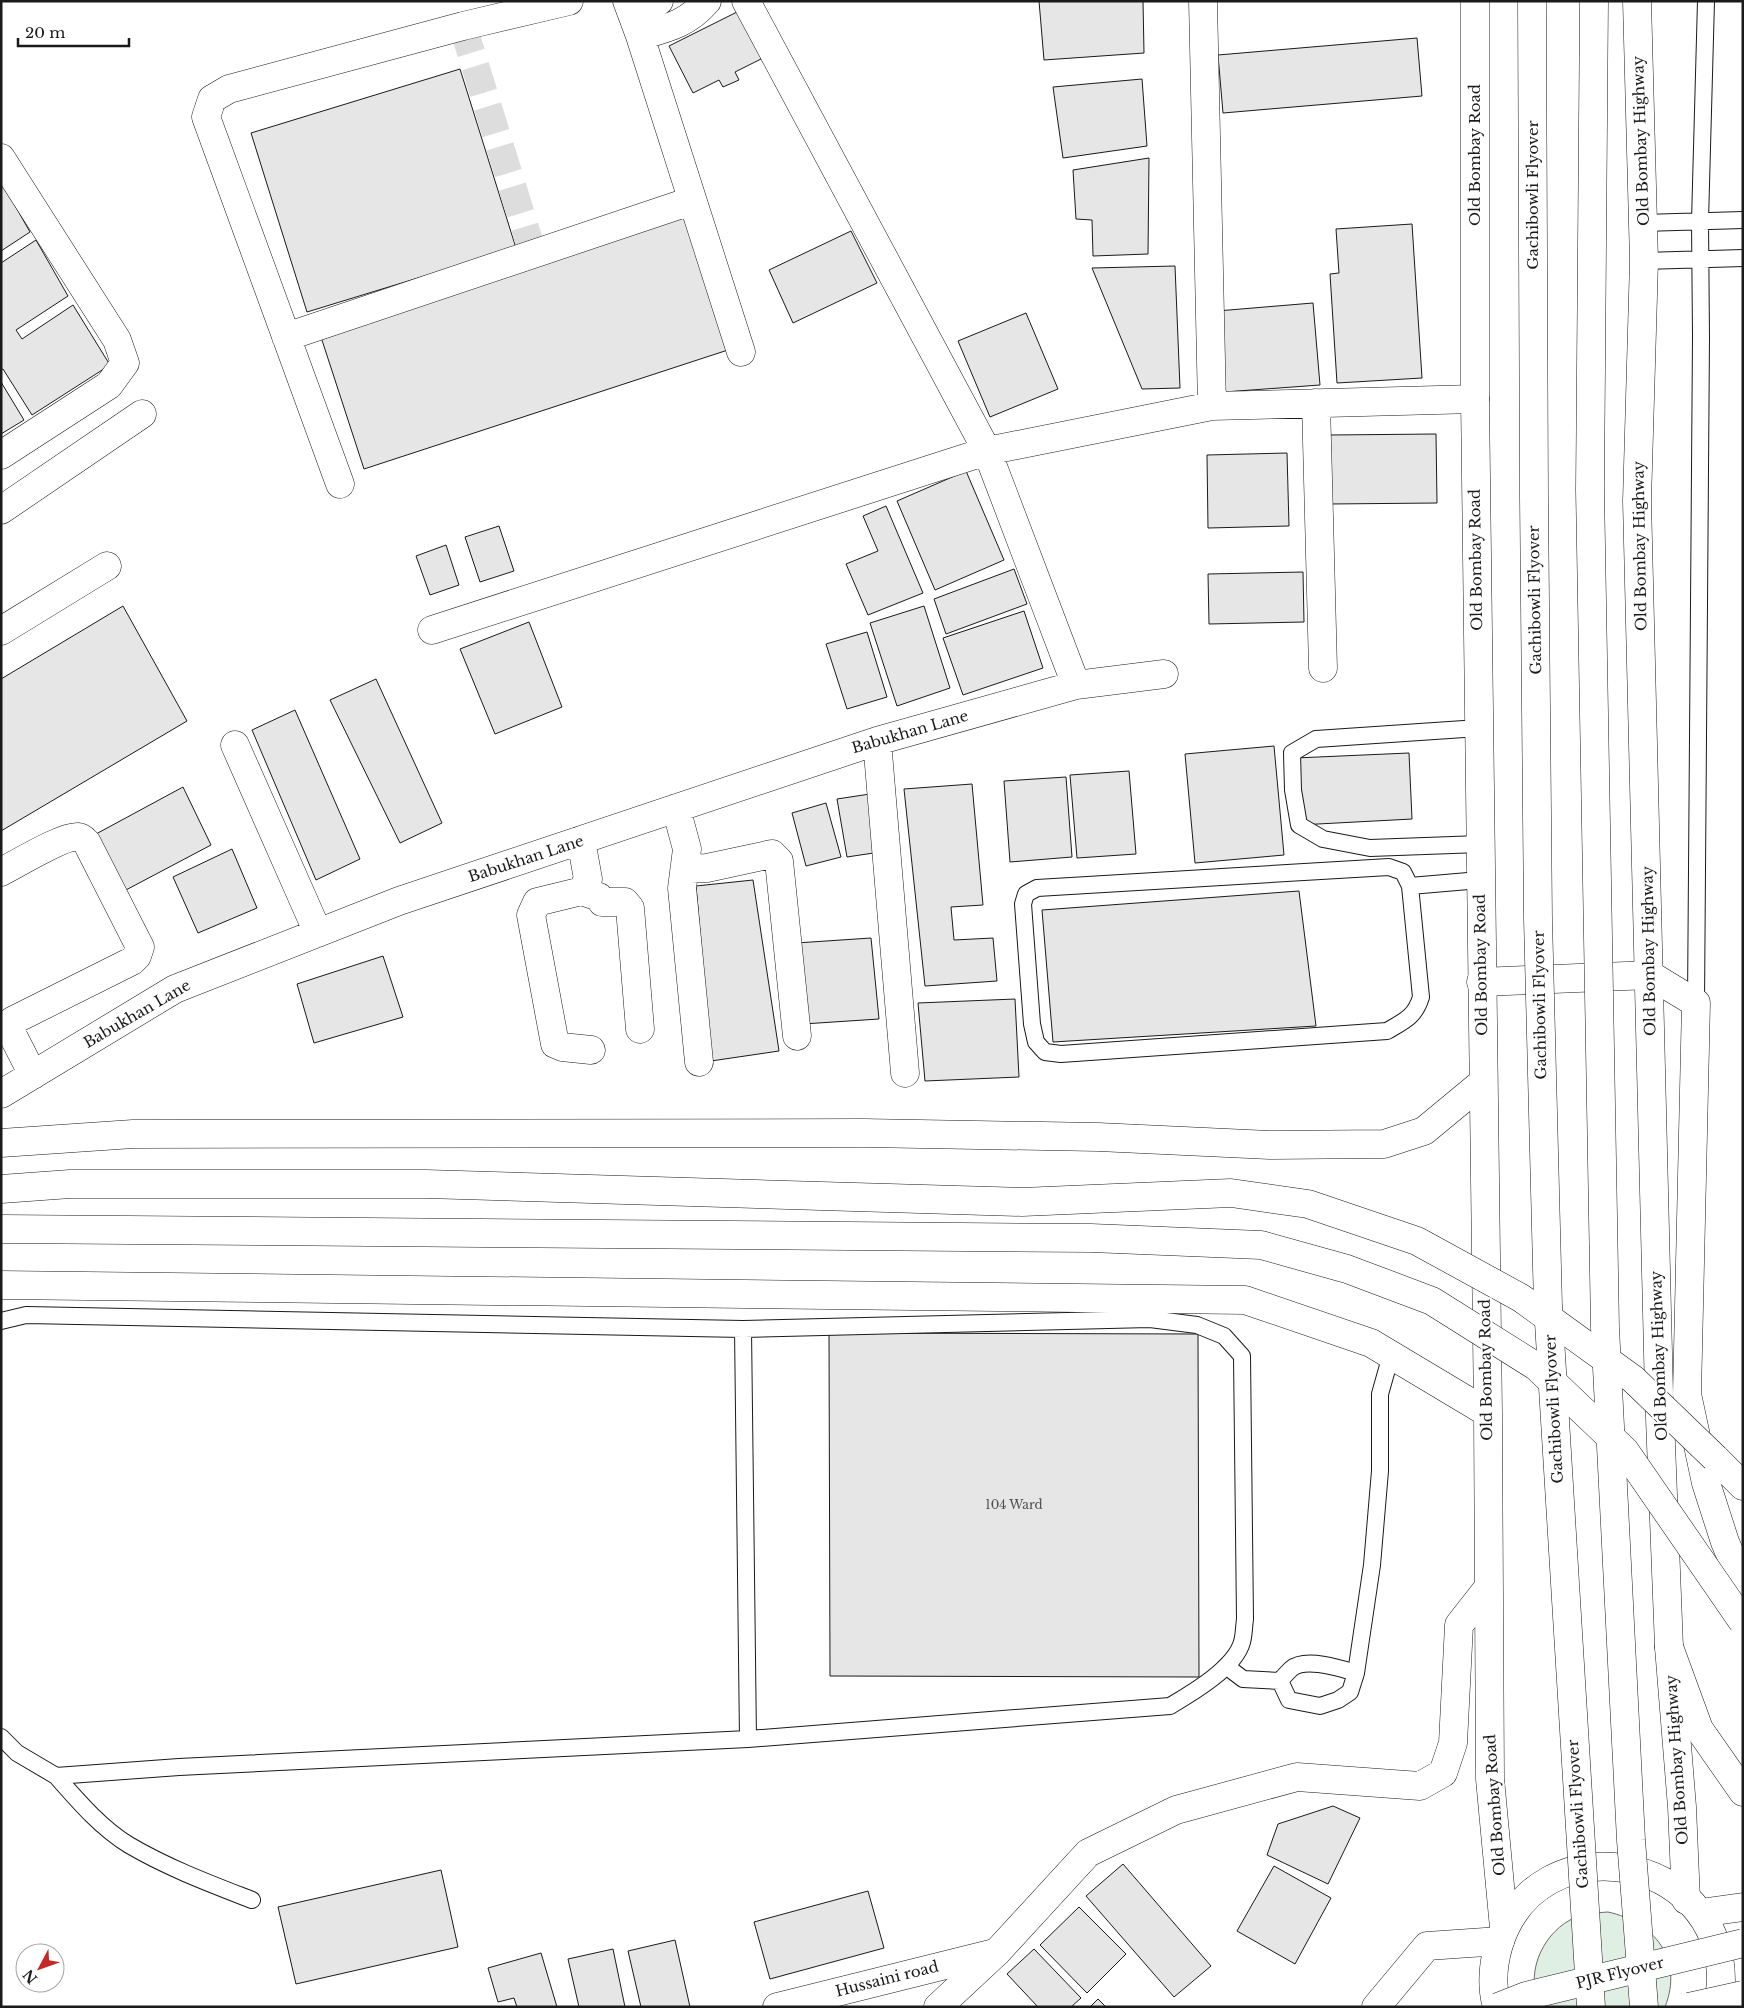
<svg xmlns="http://www.w3.org/2000/svg" width="1744" height="2008" font-family="'Libre Baskerville',serif">
	<style>
		.green { fill: #e0efe3; stroke: #6a6a6a }
		.building { fill: #e6e6e6; stroke: #1a1a1a }
		.lines { fill: none; stroke-linecap: round; stroke-linejoin: round }
		.minor-tunnel { stroke: #ddd; stroke-width: 28; stroke-dasharray: 28 14; stroke-linecap: butt }
		.service-casing { stroke: #1a1a1a; stroke-width: 18 }
		.minor-casing { stroke: #1a1a1a; stroke-width: 29 }
		.primary-casing { stroke: #1a1a1a; stroke-width: 29 }
		.motorway-casing { stroke: #1a1a1a; stroke-width: 29 }
		.service { stroke: #fff; stroke-width: 16 }
		.minor { stroke: #fff; stroke-width: 28 }
		.primary { stroke: #fff; stroke-width: 28 }
		.motorway { stroke: #fff; stroke-width: 28 }
		.primary-bridge-casing { stroke: #1a1a1a; stroke-width: 29; stroke-linecap: butt }
		.motorway-bridge-casing { stroke: #1a1a1a; stroke-width: 29; stroke-linecap: butt }
		.primary-bridge { stroke: #fff; stroke-width: 28 }
		.motorway-bridge { stroke: #fff; stroke-width: 28 }
		.labels { text-anchor: middle; stroke-width: 4; stroke-linejoin: round; paint-order: stroke }
		.number-label { font-size: 12px; fill: #4d4d4d }
		.street-label { font-size: 15px; fill: #1a1a1a; stroke: #fff }
	</style>
	<rect width="100%" height="100%" fill="#fff"/>
	<!-- green -->
	<path class="green" d="M1608,1912c46,10 76,47 57,95h-124c-17,-31 0,-71 29,-87 12,-6 24,-7 38,-8z"/>
	<!-- building -->
	<path class="building" d="M1039,1h104l1,52 -100,7z
		M739,11l24,47 -28,14 4,8 -16,7 -4,-7 -26,13 -24,-47z
		M1417,38l5,58 -199,17 -5,-58z
		M460,69l56,179 -209,64 -56,-179z
		M1142,79l5,67 -84,12 -10,-71z
		M1149,158l-1,96 -55,2 -1,-36 -16,-1 -3,-49z
		M1,181l29,51 -29,19z
		M686,213l48,135 -370,121 -44,-135z
		M1412,224l10,154 -85,5 -7,-109 9,-1 -3,-44z
		M851,231l26,52 -84,40 -24,-53z
		M36,240l32,56 -52,34 6,9 51,-34 37,60 -78,50 -29,-46 -2,1v-107z
		M1175,266l5,122 -38,1 -50,-121z
		M1313,303l7,82 -96,7 -7,-81z
		M1026,313l32,76 -68,28 -32,-76z
		M1,382l23,38 -23,14z
		M1436,434l1,69 -108,1v-69z
		M1287,453l2,73 -81,2 -1,-73z
		M966,471l38,89 -69,30 -38,-89z
		M886,506l37,87 -55,22 -22,-51 32,-13 -15,-35z
		M499,526l15,45 -34,11 -15,-45z
		M446,545l13,40 -29,10 -14,-39z
		M1014,569l13,35 -81,30 -12,-35z
		M1303,572l1,50 -95,2 -1,-50z
		M123,606l64,115 -186,110v-152z
		M924,606l26,82 -53,18 -27,-83z
		M1024,611l19,57 -80,27 -20,-57z
		M529,622l33,85 -67,27 -35,-85z
		M867,632l20,65 -40,12 -21,-65z
		M376,679l66,144 -42,20 -70,-143z
		M295,710l65,149 -44,21 -64,-150z
		M1274,746l10,109 -89,8 -10,-109z
		M1409,753l3,66 -113,6 -4,-67z
		M1129,771l7,83 -59,4 -7,-83z
		M1066,777l6,80 -62,5 -6,-81z
		M972,784l11,121 -32,2 3,33 39,-2 4,43 -72,5 -21,-197z
		M183,787l28,58 -87,46 -28,-57z
		M870,794l10,58 -33,5 -10,-58z
		M826,803l15,54 -35,9 -14,-53z
		M232,849l25,59 -59,25 -25,-56z
		M753,880l26,171 -68,10 -15,-175z
		M1299,891l17,135 -263,16 -11,-132z
		M871,938l8,81 -76,5 -7,-81z
		M383,956l20,61 -89,26 -17,-59z
		M1015,999l4,78 -94,4 -7,-78z
		M829,1333l369,1 1,343 -369,-1z
		M1333,1806l27,12 -32,66 -61,-29 11,-31z
		M1123,1864l88,102 -37,31 -88,-101z
		M1274,1866l57,32 -36,66 -58,-33z
		M441,1870l17,77 -162,37 -18,-77z
		M868,1891l16,57 -114,31 -16,-57z
		M1079,1907l47,47 -39,39 -47,-48z
		M675,1940l15,67h-49l-13,-56z
		M613,1949l12,58h-46l-11,-48z
		M1034,1949l47,49 -10,9h-33l-31,-33z
		M541,1953l16,54h-40l-3,-9 -16,4 -10,-34z
		M1098,1999l8,8h-16z"/>
	<g class="lines">
		<!-- minor-tunnel -->
		<path class="minor-tunnel" d="M463,26l70,228"/>
		<!-- service casing -->
		<g class="service-casing">
			<path id="service" d="M1643,223l100,-3
				M1644,261l99,-3
				M1479,728l-163,11 -24,14 1,37 6,35 24,14 47,9 110,-4
				M1410,886l-7,-14 -14,-5 -352,21 -11,6 -3,10 9,120 4,18 9,10 16,2 326,-23c17,-10 28,-14 34,-34l-11,-111 70,-6
				M1696,1003l5,-666 -1,-116 6,-220
				M1,1321l25,-6 717,14 407,-10 47,6 27,11 18,20 3,263c-1,7 -1,16 -3,23 -7,26 -50,51 -72,64l-422,33 -569,28 -123,9 -39,-23 -16,-16
				M743,1329l5,410
				M1226,1666l17,13 37,2
				M1280,1681l9,19 31,6 18,-6 12,-8 6,-19 16,-108 8,-94v-77l11,-39
				M1280,1681c3,-4 7,-8 11,-12 14,-12 49,-1 65,4
				M56,1776c22,25 45,52 73,69 39,23 82,39 123,55"/>
		</g>
		<!-- minor casing -->
		<g class="minor-casing">
			<path id="minor" d="M627,1l13,35 101,316
				M746,1l241,450 89,234 88,-11
				M1203,1l9,405
				M632,11l27,-10
				M640,36c28,-8 47,-12 67,-35
				M1,158l116,182 8,23 -16,22 -108,70
				M286,337l405,-136
				M1316,403l7,265
				M340,484l-134,-367 6,-18 17,-10 234,-63 106,-25
				M1,510l141,-96
				M432,630l555,-179 225,-45 263,-7
				M1,631l106,-65
				M877,741l28,332
				M235,745l83,188
				M676,808l11,41 -5,39 17,174
				M581,840l7,39 -6,12 -45,11 -6,13 24,129 7,3 29,3
				M685,869l22,-1 65,-14 7,7 18,175
				M1,872c14,-7 63,-37 77,-35 4,0 6,3 9,6l53,104 -3,9 -5,5 -120,60 -2,9 23,45
				M582,891l17,6 3,5h23l5,6 10,121
				M1,1094l174,-105 224,-88 478,-160 199,-56
				M777,2007l217,-54
				M938,2007l59,-55 91,-99 88,-43 121,-33 123,9 23,-13 10,-30 6,-118 29,-37"/>
		</g>
		<!-- primary casing -->
		<g class="primary-casing">
			<path id="primary" d="M1475,1v398l13,1014 2,366 14,149
				M1637,1l7,260 -7,240 22,892 10,254 13,160 4,93
				M1,1143l132,-9 731,-1 234,4 172,8 114,-1 40,-13 58,-48
				M1,1285l1244,15 126,43 117,70
				M1376,2007l51,-61 73,-5"/>
		</g>
		<!-- motorway casing -->
		<g class="motorway-casing">
			<path id="motorway" d="M1481,982l169,-7 46,28 -9,391 19,89 19,59 18,42
				M1715,1458l28,28
				M1669,1647l30,82 44,63
				M1700,1913l43,-6
				M1497,2007c-6,-21 -4,-43 2,-63 39,-123 222,-91 222,36 0,9 -2,18 -4,27"/>
		</g>
		<!-- service -->
		<use href="#service" class="service"/>
		<!-- minor -->
		<use href="#minor" class="minor"/>
		<!-- primary -->
		<use href="#primary" class="primary"/>
		<!-- motorway -->
		<use href="#motorway" class="motorway"/>
		<!-- primary-bridge casing -->
		<g class="primary-bridge-casing">
			<path id="primary-bridge" d="M1532,1l2,497 4,421 10,387 43,701
				M1594,1l-4,489 15,838 26,512 13,167"/>
		</g>
		<!-- motorway-bridge casing -->
		<g class="motorway-bridge-casing">
			<path id="motorway-bridge" d="M1,1189l69,-5h356l596,18 209,-9 77,11 109,37 104,57 112,81 82,79
				M1,1229l1090,9 170,7 86,24 85,32 105,66 88,84 118,171
				M1498,2007l28,-11 217,-53
				M1689,2007l54,-12"/>
		</g>
		<!-- primary-bridge -->
		<use href="#primary-bridge" class="primary-bridge"/>
		<!-- motorway-bridge -->
		<use href="#motorway-bridge" class="motorway-bridge"/>
	</g>
	<g class="labels">
		<!-- number labels -->
		<g class="number-label">
			<text x="1014" y="1509">104 Ward</text>
		</g>
		<!-- street labels -->
		<g class="street-label">
			<text transform="translate(1641 141) rotate(-92)" y="5">Old Bombay Highway</text>
			<text transform="translate(1475 155) rotate(-90)" y="5">Old Bombay Road</text>
			<text transform="translate(1533 195) rotate(-90)" y="5">Gachibowli Flyover</text>
			<text transform="translate(1640 546) rotate(-91)" y="5">Old Bombay Highway</text>
			<text transform="translate(1476 560) rotate(-91)" y="5">Old Bombay Road</text>
			<text transform="translate(1535 600) rotate(-91)" y="5">Gachibowli Flyover</text>
			<text transform="translate(910 732) rotate(-16)" y="5">Babukhan Lane</text>
			<text transform="translate(526 859) rotate(-18)" y="5">Babukhan Lane</text>
			<text transform="translate(1649 951) rotate(-91)" y="5">Old Bombay Highway</text>
			<text transform="translate(1481 965) rotate(-91)" y="5">Old Bombay Road</text>
			<text transform="translate(1540 1005) rotate(-91)" y="5">Gachibowli Flyover</text>
			<text transform="translate(137 1014) rotate(-30)" y="5">Babukhan Lane</text>
			<text transform="translate(1659 1356) rotate(-92)" y="5">Old Bombay Highway</text>
			<text transform="translate(1486 1370) rotate(-91)" y="5">Old Bombay Road</text>
			<text transform="translate(1554 1409) rotate(-93)" y="5">Gachibowli Flyover</text>
			<text transform="translate(1677 1760) rotate(-94)" y="5">Old Bombay Highway</text>
			<text transform="translate(1495 1805) rotate(-94)" y="5">Old Bombay Road</text>
			<text transform="translate(1578 1814) rotate(-94)" y="5">Gachibowli Flyover</text>
			<text transform="translate(1620 1973) rotate(-14)" y="5">PJR Flyover</text>
			<text transform="translate(887 1979) rotate(-14)" y="5">Hussaini road</text>
		</g>
	</g>
	<!-- border -->
	<rect width="1744" height="2008" fill="none" stroke="#1a1a1a" stroke-width="5"/>
	<!-- north arrow -->
	<g transform="translate(40 1968) rotate(229)"><circle r="24" fill="#ffffff" stroke="#a3a3a3"/>
	<path d="M0-4L9 19L0 12L-9 19Z" fill="#c62828"/>
	<text y="-8" font-size="14" font-weight="bold" text-anchor="middle" fill="#1a1a1a">N</text>
	</g>
	<!-- scale -->
	<path d="M18 38v8h111v-8" fill="none" stroke="#1a1a1a" stroke-width="2.5"/>
	<text x="25" y="38" font-size="15" fill="#1a1a1a" stroke="#ffffff" stroke-width="4" paint-order="stroke">20 m</text>
</svg>
